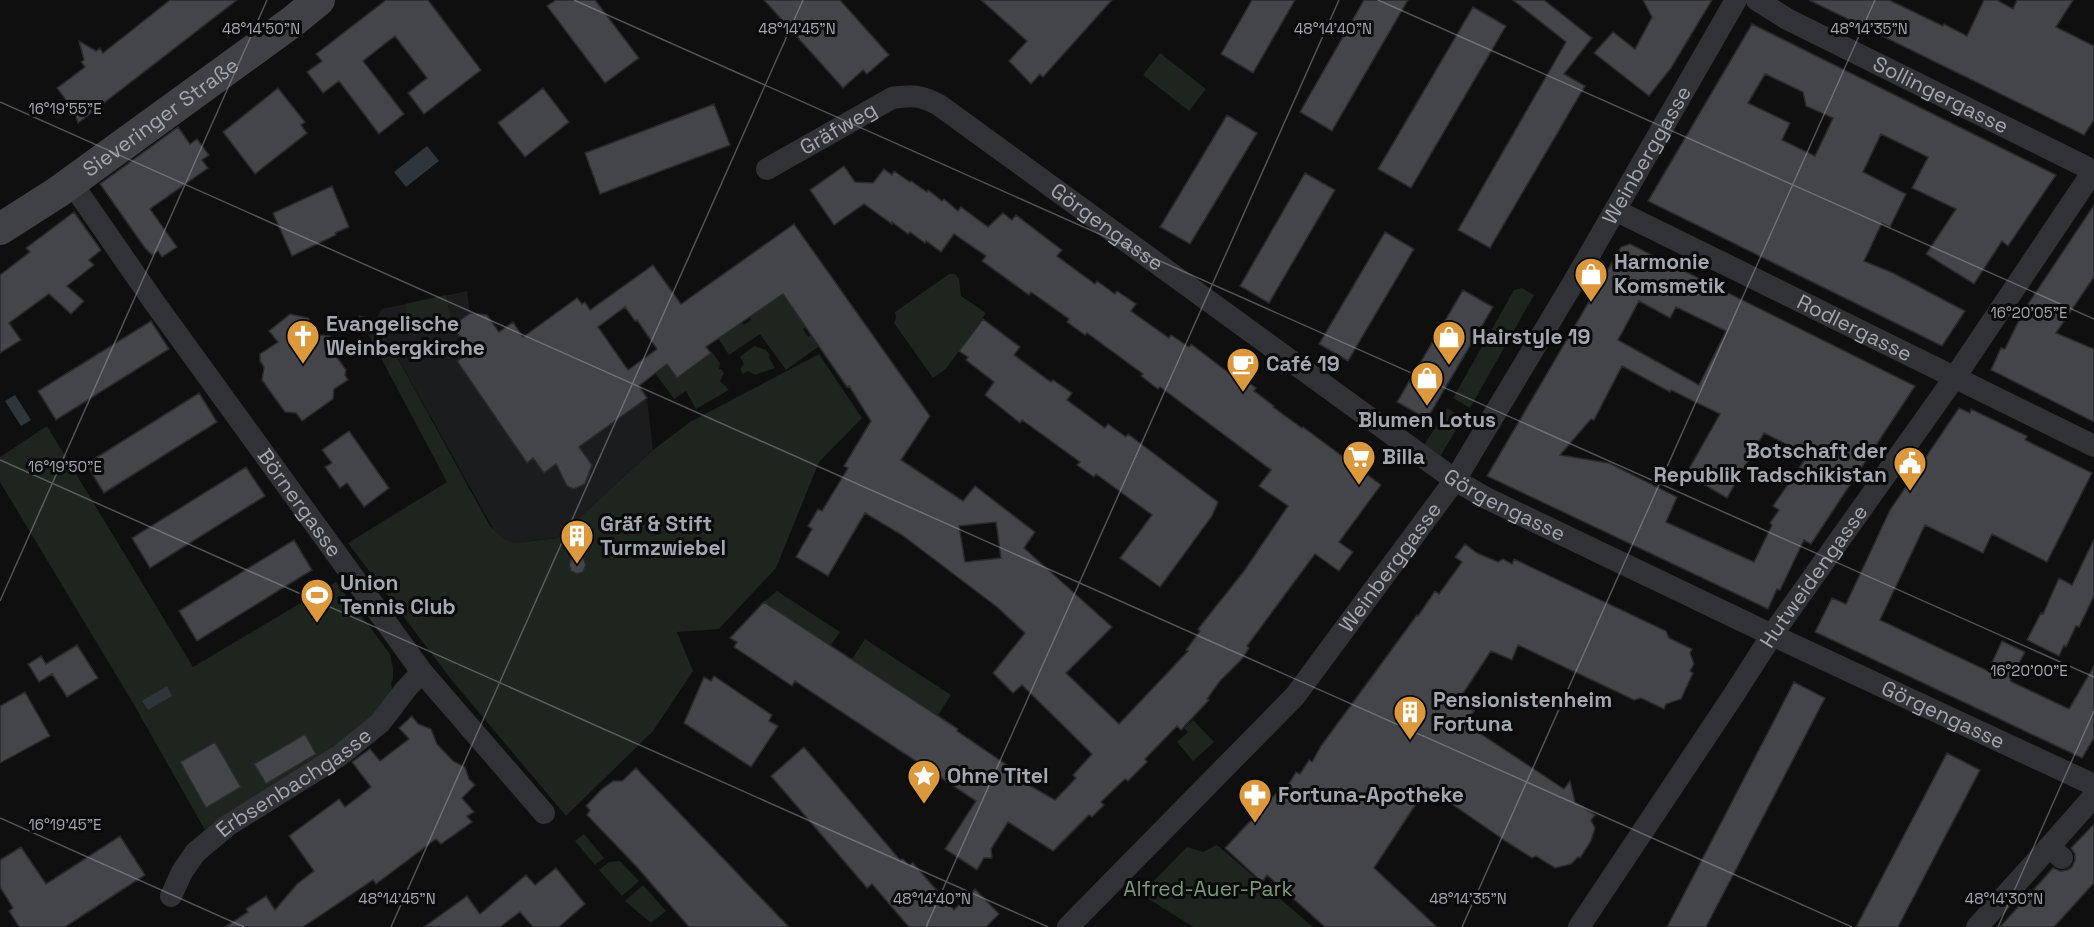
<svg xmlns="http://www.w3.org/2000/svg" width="2094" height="927" font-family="'Space Grotesk',sans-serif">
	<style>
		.built { fill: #1b1c1d }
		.green { fill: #1e241e }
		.water { fill: #2e363b }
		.building { fill: #434548; stroke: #292a2c; stroke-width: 1.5; fill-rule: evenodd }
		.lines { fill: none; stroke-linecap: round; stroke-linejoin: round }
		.street { stroke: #313235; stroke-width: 22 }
		.secondary { stroke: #3f4145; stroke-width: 32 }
		.ticks { fill: none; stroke: #a2a7b0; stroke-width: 1.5; stroke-opacity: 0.45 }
		.labels { text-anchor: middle; stroke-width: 6; stroke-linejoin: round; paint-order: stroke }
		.street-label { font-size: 21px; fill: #a2a7b0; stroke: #0a0a0b }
		.poi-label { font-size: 21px; font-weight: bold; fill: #a2a7b0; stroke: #0a0a0b; text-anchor: start }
		.park-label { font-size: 21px; fill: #7b997b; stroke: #0a0a0b }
		.ticks-label { font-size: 15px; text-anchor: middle; fill: #a2a7b0; stroke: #0a0a0b; stroke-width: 6; stroke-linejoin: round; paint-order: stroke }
	</style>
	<rect width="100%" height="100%" fill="#0f0f10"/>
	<!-- built -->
	<path class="built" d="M467,291l3,22 19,25 24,-16 10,14 54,-38 5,6 3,-2 5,8 -3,2 60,86 6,52 -96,88 -42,5 -13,-5 -7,-6 -119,-213 6,-10z"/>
	<!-- green -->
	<path class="green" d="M1160,53l46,36 -17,22 -46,-36z
		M949,274h6l4,5 2,17 25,17 -40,56 -13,9 -39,-55 2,-5 -1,-6z
		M1522,288l12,7 -64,113 -17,-10 61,-108z
		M789,290l7,10 -6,4 18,21 -5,4 5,8 6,-4 11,9 -39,28 -26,-36 -31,21 -11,-17 22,-18 4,5 7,-5 -4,-6z
		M446,295l7,33 -41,8 -7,-32z
		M358,315l18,4 114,207 12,12 13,5 42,-5 96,-88 37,-28 129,-68 43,64 -43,44 -43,106 -57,61 -42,3 16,39 -40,60 -87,85 -116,-138 -102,-135 99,-61z
		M754,346l12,4 4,5 -1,3 6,10 -20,7 -7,-4 -5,3 -3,-5 4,-5 -4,-7z
		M712,352l8,11 -1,6h2l3,4 -4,8 9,9 -33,19 -10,-18 -12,8 -19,-26 12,-9 10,14z
		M1447,408l16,10 -25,42 -17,-10z
		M47,426l146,241 143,-85 54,72 3,15v10l-2,4 1,6 -6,15 -46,42h-7l-5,8 -106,69 -8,-1 -9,8 -72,-127 -133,-221v-25z
		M777,591l63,41 -9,13 -67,-43z
		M865,639l86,56 -13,20 -86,-56z
		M1193,720l21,22 -21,19 -16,-19 11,-10 -4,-4z
		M584,834l20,24 -9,7 -20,-24z
		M1217,845l96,82h-120l-52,-33 46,-47 16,5z
		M620,861l19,20 -17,15 -23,-26 10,-8z
		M643,885l23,26 -15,12 -26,-22z"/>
	<!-- water -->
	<path class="water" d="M427,146l12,15 -33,26 -12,-15z
		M15,395l16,25 -10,6 -16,-25z
		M167,686l5,10 -24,14 -6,-9z"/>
	<!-- building -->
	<path class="building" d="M170,0h67l-159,123 -4,-12 -17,-23 28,-21 -4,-5 3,-2 -5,-19 17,10 4,-3 3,5z
		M386,0h42l53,70 -57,44 -16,-21 19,-15 -32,-42 -32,25 41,53 -25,20 -40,-53 -16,12 -16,-21 15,-11 -6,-7z
		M556,0h39l44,58 -34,25 -58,-77z
		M764,0h76l49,55 -22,19 -4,-4 -20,18z
		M981,0h131l-69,77 -3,-3 -9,10 -22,-23 18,-20z
		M1252,0h43l-42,73 -32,-19z
		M1364,0h44l-76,131 -32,-19z
		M1513,0h31l48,38 -28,36 21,12 -95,162 -32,-18 108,-188z
		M1643,0h69l-41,68 -22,28 -55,-43 19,-21 22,17 17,-32z
		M1809,0h80l54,26 1,-2 23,12 17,-36h13l16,9 4,-9h56l-17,27 38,19v74l-10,15z
		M1473,7l33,19 -95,162 -33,-19z
		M1752,24l304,151 -48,71 -6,-5 -28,43 -48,-30 30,-45 -44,-21 16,-31 -47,-23 -18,38 43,22 -16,33 -8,-4 -18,38 29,12 72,38 -23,35 -294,-145zM1765,74l38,18 3,14 27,12 -18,38 -33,-16 8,-17 -42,-20z
		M278,88l27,34 -4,3 6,8 -52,41 -32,-42z
		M543,88l26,34 -44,35 -27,-34z
		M714,104l16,41 -130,49 -15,-41z
		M1227,115l30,18 -67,111 -30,-17z
		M178,127l12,17 7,-5 12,16 -7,5 6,8 -58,41 27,38 -15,10 -4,-6 -6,4 -7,-7 -45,-64z
		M844,166l11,16 18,1 11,-14 8,6 2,-4 16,11 1,-1 16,11 1,-2 14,11 2,-2 14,12 3,-4 27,20 15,-14 9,7 4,-5 46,35 -5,6 38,28 2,-3 18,13 2,-3 19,13 -5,7 38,27 2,-3 18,12 2,-3 38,29 2,-3 25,18 -2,3 20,15 -1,1 29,21 1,-1 78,58 -42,57 14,10 -14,19 -24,-17 -68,92 2,2 -7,11 -22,22 -13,18 2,1 -28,30 -4,-4 -32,33 2,3 -19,19 -3,-2 -24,23 3,3 -12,12 -3,-2 -36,36 -45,-29 -17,27 1,9h-8l-7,12 -32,-21 31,-48 -181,-120 -3,5 -58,-39 3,-5 -7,-4 34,-36 194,127 -1,2 72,49 -2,4 28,16 21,-22 -3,-3 19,-21 -70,-69 -9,8 -20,-20 32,-40 -28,-26 -95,-72 -37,-22 -37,63 -32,-19 16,-28 -4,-3 10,-17 4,2 26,-43 -4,-2 27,-45 -22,-35 -2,1 -64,-93 -77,53 5,6 -34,25 -10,-14 -28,22 8,12 -68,49 13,18 -7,19 -11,5 -7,-3 -11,-22 -12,9 -11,-15 -6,5 -70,-102 19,-13 -21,-16 3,-10 12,-9 17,2 12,17 14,-10 10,15 54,-39 5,6 3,-2 5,8 63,-45 28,39 113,-80 136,192 -29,44 62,41 12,-15 60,46 -11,16 88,79 -46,46 53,51 69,-73 -2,-1 14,-19 -2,-2 46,-58 44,-65 -29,-20 12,-16 -111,-83 -2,2 -17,-13 2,-2 -56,-41 -2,2 -18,-13 2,-3 -38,-27 -2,3 -47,-34 4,-5 -32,-22 -13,18 -15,-11 -1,2 -15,-11 -2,2 -16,-12v2l-28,-20 -30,21 -24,-35zM625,307l10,14 2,-1 20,29 -29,21 -30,-43zM996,522l5,36 -36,4 -6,-36z
		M1305,173l30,17 -66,113 -29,-17z
		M332,186l17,41 -14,6 1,2 -44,21 -19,-43z
		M2094,205v72l-38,56 38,16v73l-103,-52 10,-22 4,1 16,-33h-1z
		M74,212l27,38 -12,10 5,5 -27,21 17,15 -13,13 -22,-20 -40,29 12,17 -21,13v-78l30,-23 -4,-4z
		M1385,232l29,17 -66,112 -29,-17z
		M1630,244l285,142 -104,158 -7,-4 -24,50 -3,-1 -9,20 -281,-133 134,-229zM1639,301l31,17 6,-11 50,24 -27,54 -81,-45zM1622,366l48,26 1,-2 49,24 -34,60 41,24 37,-65 44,22 -35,51 6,4 -9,13 2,2 -18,37 -88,-40 11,-25 -68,-34 -49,-8 31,-36 3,1z
		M1463,290l30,17 -66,112 -30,-17z
		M290,314l18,4 12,17 10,1 -1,10 17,24 -1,5 3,5 -14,9 -1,10 -31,22 -6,-8 -11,-1 -23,-32 2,-13 -4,-6v-7l18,-12 -9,-11z
		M983,319l37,28 -6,8 37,27 2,-2 19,13 -5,7 38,28 3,-4 18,13 2,-3 90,68 -6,14 -52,71 -40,-29 32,-43 -56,-41 -2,3 -17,-12 3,-3 -58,-42 -2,3 -35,-28 9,-13 -28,-22 2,-3 -9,-6z
		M151,321l18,28 -113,71 -18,-29z
		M199,393l18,29 -113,71 -18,-29z
		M1959,408l11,5 1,-4 56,27 -2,4 67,33 -45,89 -55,-28 -9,19 -58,-28 -45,95 108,51 14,-30 23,11 -15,29 59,28 25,-43v72l-12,20 -267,-126 17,-34 14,6 44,-94z
		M349,431l40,57 -25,19 -17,-24 -7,5 -15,-21 7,-4 -10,-13z
		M246,467l19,29 -115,72 -18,-30z
		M2094,539v57l-15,31 -3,-1 -10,21 -2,-2 -5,11 -32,-16 14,-27 2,1 16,-36 13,7z
		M294,540l18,30 -115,71 -18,-30z
		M1465,544l12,9 21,9 5,-3 9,5 2,-5 152,72 3,7 23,11 -2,4 4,11 -4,7 3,2 -12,26 -15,5 -2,5 -23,-11 -7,2 -116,-55 -6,15 -21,-9 -33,50 16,10 -8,13 98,65 6,-8 5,21 20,13 -4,5 4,8 -4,13 -11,17 -2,-1 -7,7 -16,4 -19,-12 -4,2 -25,-16 -80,-55 -53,81 63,59h-112l-58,-52 -5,7 -37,-34 58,-62 4,1 9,-15 4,2 9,-14 3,2 9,-16 96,-131 1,1 17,-25 4,3 23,-32 -7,-5z
		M582,555l4,10 -3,7 -6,2 -6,-3 -2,-6 2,-6z
		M77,645l21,33 -31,19 -15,-23 -13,8 -11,-18 13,-8 5,8z
		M714,676l58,39 -3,6 9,5 -27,41 -67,-44 20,-46 7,4z
		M1794,682l31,16 -119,229h-39z
		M25,692l25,44 -50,27v-57z
		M412,716l6,8 13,5 6,15 16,17 12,6 4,12 6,6 -13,13 12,14 -7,4 5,6 -31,22 -5,-5 -60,45 -3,-4 -70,47h-78l23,-15 -2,-3 20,-13 9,14 22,-26 17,-13 -25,-35 50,-37 6,8 26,-20 -19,-25 18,-13 10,12 29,-22 -10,-11z
		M305,734l11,20 -50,30 -12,-20z
		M215,742l26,45 -35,21 -26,-46z
		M804,747l96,113 3,-1 6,6 4,-2 41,47 21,-21 24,25 -13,13h-77l-37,-43 -5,4 -96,-112z
		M1947,753l33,17 -82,157h-42z
		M636,768l79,82 74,77h-100l-53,-61 -49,-51 3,-5 -4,-4 15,-16 12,-9h9z
		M2094,824v59l-40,44h-54l53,-59 7,3 7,-1 5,-3 3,-7v-6l-4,-6z
		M120,836l25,39 -80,52h-46l-10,-16 4,-3 -13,-21v-27l21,-13 25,37z
		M556,868l29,36 -26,23h-26l-13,-15 -20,15h-76l43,-31 13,18 46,-39 9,10z"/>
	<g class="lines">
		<!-- street -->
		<g class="street">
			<path id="s1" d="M1757,0l30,19 307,152"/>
			<path id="s2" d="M767,169l125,-71c20,-3 28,-3 47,7l516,375 31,18 286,137 322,150"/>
			<path id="s3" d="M71,182l83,120 268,370 122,141"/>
			<path id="s4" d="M1615,210l479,236"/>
			<path d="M2062,858l-13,-11 45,-51"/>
			<path id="s5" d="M171,896l11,-24 13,-19 32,-27 112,-70 41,-33 26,-34 16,-17"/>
			<path id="s6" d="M1068,927l227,-231 160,-216 121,-202 160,-278"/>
			<path id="s7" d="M1579,927l154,-231 39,-61 183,-258 139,-207"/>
			<path d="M1977,927l72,-80"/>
		</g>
		<!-- secondary -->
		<path class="secondary" id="s8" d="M0,229l58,-37 234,-170 27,-22"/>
	</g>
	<!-- ticks -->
	<path class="ticks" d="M574,0l1520,677M1378,0l716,319M0,102l1852,825M0,460l1048,467M0,601l267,-601M0,818l244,109M391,927l412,-927M926,927l413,-927M1462,927l413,-927M1998,927l96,-216"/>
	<!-- icons -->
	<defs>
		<g id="shop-pin" transform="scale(1.725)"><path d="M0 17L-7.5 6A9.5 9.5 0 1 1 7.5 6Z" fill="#dc983c" stroke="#0a0a0b"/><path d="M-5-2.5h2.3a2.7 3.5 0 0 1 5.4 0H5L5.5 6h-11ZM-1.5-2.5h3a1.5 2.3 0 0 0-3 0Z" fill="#fff"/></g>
		<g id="church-pin" transform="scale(1.725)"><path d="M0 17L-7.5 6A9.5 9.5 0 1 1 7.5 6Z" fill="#dc983c" stroke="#0a0a0b"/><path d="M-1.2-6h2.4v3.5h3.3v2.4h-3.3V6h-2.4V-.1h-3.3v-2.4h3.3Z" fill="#fff"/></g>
		<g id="cafe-pin" transform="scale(1.725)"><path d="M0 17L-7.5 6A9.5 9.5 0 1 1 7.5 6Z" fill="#dc983c" stroke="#0a0a0b"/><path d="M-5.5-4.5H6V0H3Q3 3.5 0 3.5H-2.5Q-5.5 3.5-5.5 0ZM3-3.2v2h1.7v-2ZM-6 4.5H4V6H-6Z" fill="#fff"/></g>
		<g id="supermarket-pin" transform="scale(1.725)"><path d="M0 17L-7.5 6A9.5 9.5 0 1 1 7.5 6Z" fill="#dc983c" stroke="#0a0a0b"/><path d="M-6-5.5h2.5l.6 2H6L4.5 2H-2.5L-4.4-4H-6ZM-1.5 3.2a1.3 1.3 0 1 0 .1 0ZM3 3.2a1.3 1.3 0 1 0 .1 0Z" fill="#fff"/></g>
		<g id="civic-pin" transform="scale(1.725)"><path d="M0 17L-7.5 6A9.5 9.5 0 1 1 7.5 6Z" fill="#dc983c" stroke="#0a0a0b"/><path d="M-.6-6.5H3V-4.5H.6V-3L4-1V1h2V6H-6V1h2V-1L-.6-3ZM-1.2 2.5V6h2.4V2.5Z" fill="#fff"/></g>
		<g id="building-pin" transform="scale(1.725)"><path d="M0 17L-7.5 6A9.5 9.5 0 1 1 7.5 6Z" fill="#dc983c" stroke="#0a0a0b"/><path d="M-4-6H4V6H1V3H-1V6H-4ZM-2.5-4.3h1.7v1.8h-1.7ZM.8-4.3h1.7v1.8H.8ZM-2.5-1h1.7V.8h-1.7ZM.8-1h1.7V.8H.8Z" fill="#fff"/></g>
		<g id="stadium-pin" transform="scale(1.725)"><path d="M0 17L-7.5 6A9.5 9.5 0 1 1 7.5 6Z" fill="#dc983c" stroke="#0a0a0b"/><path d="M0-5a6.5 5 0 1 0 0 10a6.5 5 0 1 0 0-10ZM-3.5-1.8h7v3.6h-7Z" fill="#fff"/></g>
		<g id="sight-pin" transform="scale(1.725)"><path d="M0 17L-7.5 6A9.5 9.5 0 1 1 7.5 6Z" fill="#dc983c" stroke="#0a0a0b"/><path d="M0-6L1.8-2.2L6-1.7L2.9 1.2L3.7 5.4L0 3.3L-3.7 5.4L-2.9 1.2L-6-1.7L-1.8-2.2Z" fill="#fff"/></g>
		<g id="pharmacy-pin" transform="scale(1.725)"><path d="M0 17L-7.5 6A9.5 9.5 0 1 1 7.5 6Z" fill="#dc983c" stroke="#0a0a0b"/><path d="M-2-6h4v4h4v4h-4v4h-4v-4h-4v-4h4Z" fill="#fff"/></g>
	</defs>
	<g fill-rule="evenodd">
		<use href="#shop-pin" x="1591" y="274"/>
		<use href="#church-pin" x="303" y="336"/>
		<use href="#shop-pin" x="1449" y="337"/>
		<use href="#cafe-pin" x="1243" y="364"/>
		<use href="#shop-pin" x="1427" y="378"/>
		<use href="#supermarket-pin" x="1359" y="457"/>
		<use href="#civic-pin" x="1910" y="463"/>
		<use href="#building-pin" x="577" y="536"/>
		<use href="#stadium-pin" x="317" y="595"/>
		<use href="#building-pin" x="1410" y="712"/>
		<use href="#sight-pin" x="924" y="776"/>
		<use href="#pharmacy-pin" x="1255" y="795"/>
	</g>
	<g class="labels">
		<!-- street labels -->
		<g class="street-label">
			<text dy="7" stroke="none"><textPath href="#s1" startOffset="207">Sollingergasse</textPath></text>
			<text dy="7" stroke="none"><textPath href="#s8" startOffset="196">Sieveringer Straße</textPath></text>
			<text dy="7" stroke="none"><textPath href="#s2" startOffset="82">Gräfweg</textPath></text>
			<text dy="7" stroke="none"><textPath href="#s6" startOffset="970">Weinberggasse</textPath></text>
			<text dy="7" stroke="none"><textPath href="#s2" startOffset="400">Görgengasse</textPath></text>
			<text dy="7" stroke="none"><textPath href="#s4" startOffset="267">Rodlergasse</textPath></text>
			<text dy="7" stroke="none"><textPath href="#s3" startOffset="394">Börnergasse</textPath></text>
			<text dy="7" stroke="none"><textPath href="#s2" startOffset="886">Görgengasse</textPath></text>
			<text dy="7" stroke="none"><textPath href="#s6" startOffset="484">Weinberggasse</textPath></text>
			<text dy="7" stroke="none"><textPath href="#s7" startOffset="422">Hutweidengasse</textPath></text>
			<text dy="7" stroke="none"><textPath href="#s2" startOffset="1372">Görgengasse</textPath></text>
			<text dy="7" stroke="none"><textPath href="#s5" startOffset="171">Erbsenbachgasse</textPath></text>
		</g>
		<!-- poi labels -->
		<g class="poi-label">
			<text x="1614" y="269">Harmonie<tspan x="1614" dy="24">Komsmetik</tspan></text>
			<text x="326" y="331">Evangelische<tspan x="326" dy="24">Weinbergkirche</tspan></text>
			<text x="1472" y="344">Hairstyle 19</text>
			<text x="1266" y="371">Café 19</text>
			<text x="1427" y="427" text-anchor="middle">Blumen Lotus</text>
			<text x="1887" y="458" text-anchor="end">Botschaft der<tspan x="1887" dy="24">Republik Tadschikistan</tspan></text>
			<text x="1382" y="464">Billa</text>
			<text x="600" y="531">Gräf &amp; Stift<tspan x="600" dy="24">Turmzwiebel</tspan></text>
			<text x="340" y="590">Union<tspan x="340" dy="24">Tennis Club</tspan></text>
			<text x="1433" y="707">Pensionistenheim<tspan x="1433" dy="24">Fortuna</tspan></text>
			<text x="947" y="783">Ohne Titel</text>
			<text x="1278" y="802">Fortuna-Apotheke</text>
		</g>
		<!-- park labels -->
		<g class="park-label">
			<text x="1208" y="896">Alfred-Auer-Park</text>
		</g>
	</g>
	<g class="ticks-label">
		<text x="261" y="34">48°14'50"N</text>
		<text x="797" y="34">48°14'45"N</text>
		<text x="1333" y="34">48°14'40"N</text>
		<text x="1869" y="34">48°14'35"N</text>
		<text x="65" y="114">16°19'55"E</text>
		<text x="2029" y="318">16°20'05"E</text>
		<text x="65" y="472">16°19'50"E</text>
		<text x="2029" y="676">16°20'00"E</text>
		<text x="65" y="830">16°19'45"E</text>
		<text x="397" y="904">48°14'45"N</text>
		<text x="932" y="904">48°14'40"N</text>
		<text x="1468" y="904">48°14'35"N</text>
		<text x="2004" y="904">48°14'30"N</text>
	</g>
</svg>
